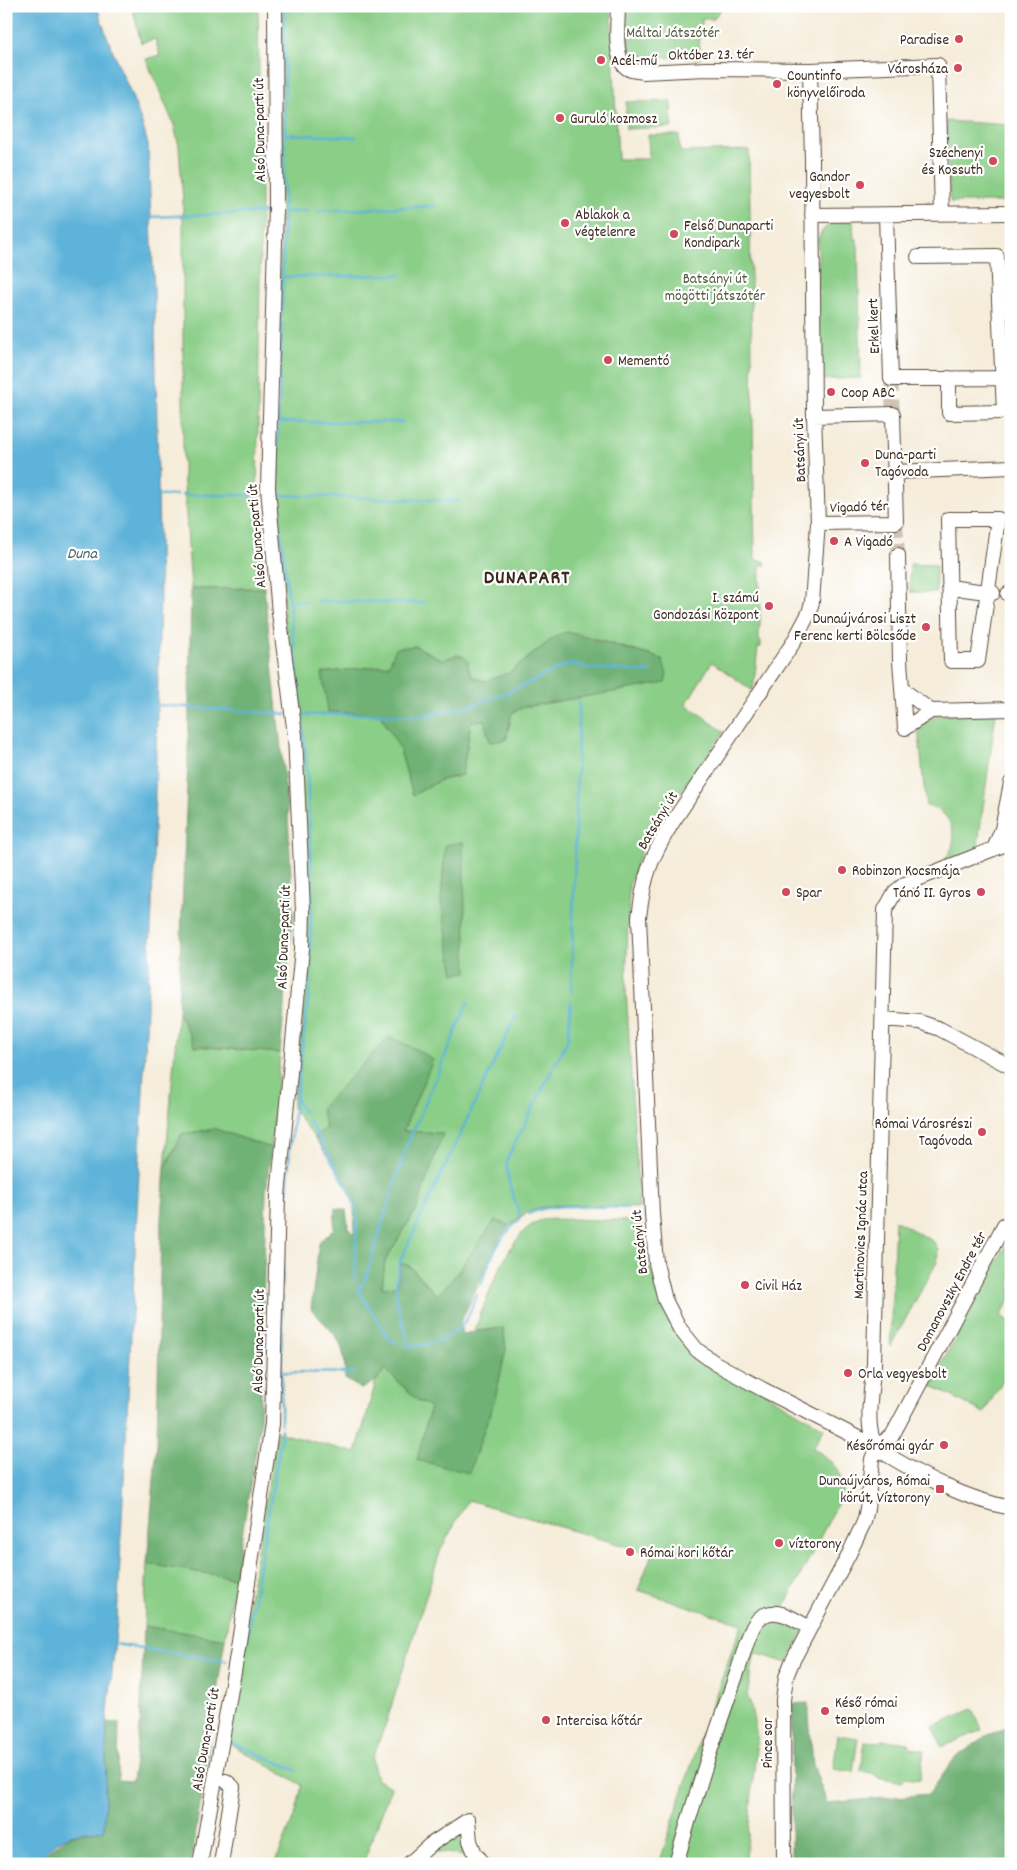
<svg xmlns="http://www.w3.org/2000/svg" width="1017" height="1870" font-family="Dekko,sans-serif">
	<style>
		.green { fill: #8ace87; stroke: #627c52; fill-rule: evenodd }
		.forest { fill: #6fb174; stroke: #556e49 }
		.water { fill: #5db3d9; stroke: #4c6e7c }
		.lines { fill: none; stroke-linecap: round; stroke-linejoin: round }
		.stream { stroke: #5db3d9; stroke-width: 2.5 }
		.minor-tunnel { stroke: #d0c5b4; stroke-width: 14; stroke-dasharray: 14 7; stroke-linecap: butt }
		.minor-casing { stroke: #57473a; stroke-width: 16 }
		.minor { stroke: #fff; stroke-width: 14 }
		.poi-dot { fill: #d1495b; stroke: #fff; stroke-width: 2 }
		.labels { text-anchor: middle; stroke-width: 4.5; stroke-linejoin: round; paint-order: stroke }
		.park-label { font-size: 15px; fill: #535b3e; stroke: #fff }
		.poi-label { font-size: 15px; fill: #3b2a1e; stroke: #fff; text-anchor: start }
		.street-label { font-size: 15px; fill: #3b2a1e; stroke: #fff }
		.water-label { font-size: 16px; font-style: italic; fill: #496169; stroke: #fff }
		.district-label { font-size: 20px; font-weight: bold; letter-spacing: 1px; fill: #3b2a1e; stroke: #fff }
	</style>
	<rect width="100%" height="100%" fill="#fff"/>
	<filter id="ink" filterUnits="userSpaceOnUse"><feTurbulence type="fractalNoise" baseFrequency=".02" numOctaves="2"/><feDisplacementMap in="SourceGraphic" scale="10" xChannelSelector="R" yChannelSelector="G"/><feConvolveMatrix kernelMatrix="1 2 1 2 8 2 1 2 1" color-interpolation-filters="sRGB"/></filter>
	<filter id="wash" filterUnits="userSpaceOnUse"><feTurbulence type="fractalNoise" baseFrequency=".0096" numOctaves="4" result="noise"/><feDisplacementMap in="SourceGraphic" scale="20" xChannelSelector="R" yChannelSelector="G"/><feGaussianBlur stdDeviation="1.12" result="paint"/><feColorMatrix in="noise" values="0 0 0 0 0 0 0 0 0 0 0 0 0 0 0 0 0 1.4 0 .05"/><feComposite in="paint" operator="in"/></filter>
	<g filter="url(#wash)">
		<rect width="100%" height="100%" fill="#f5ecd9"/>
		<!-- green -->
		<path class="green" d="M132,6h126l3,194 -4,295 7,93 -73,1 -8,-119v-268l-4,-56 -5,-21 -28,-66 14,-4 -5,-16 -14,4z
			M282,6h329l7,153h31l-1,-24h31l1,17 69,-2 6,410 10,1 1,4h-6v65l-1,1v10h2v6h-3l-5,44 -41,-29 -26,42 38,28 -70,95 -13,23 -12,36 -3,103 13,219c-26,-1 -81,-7 -104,1 -10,4 -18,10 -26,17l-14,-6 -43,60 -15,15 -27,-29 -9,-2 -4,22 -15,1 3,-26 32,-53 25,-75 -39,-2 -82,-23 5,20 -12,9 -22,-29 14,-119 -1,-161 -21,-208 -6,-130zM576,633l86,26 -26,29 -112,19 -12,6 -41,9 -9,53 -21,5 -28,15 -14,-48 -19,-34 -58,-40 67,-8 26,-19 28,14 13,-5 12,13 5,9 12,4 24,-8 48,-38zM463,842l-22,60 4,-56z
			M626,6h98l-11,13h-11v6l-3,1 1,33 -70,-4z
			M671,101l1,26 -46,2v-27z
			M946,121l65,4v77h-61z
			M844,221h9l1,18h3v6h1l3,133 -42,2 -1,-141c5,-13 13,-16 26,-18z
			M910,564l26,1v28l-26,-1z
			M996,713l-19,138 -33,13 -1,-3c20,-18 10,-51 -17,-55l-8,-79 20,-12z
			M178,1012l17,34 85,7 -9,95 -56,-19 -33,5 -17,34z
			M570,1219l70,2 2,23 23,68 26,37 133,79 -11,20c18,12 31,23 29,47l-62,120 25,14 -18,34 -32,-10 -8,42 3,7 7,35 -11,121 2,6h-89l44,-135 39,-105 -104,-34 14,-36 -184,-54 -27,49 -55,174 -14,36 5,21 14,7 -28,77h-88l21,-52 6,-27 -77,-44 52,-309 79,21 20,-72 9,-12 32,31 13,7 39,66 26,-75 11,-49 -3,-21 -29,3c12,-29 34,-99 65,-110 9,-3 22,-1 31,-2z
			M895,1220l39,22 4,7 -1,13 -47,85z
			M1011,1236v62l-10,18 10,6v60l-7,-4 -20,35 -54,-28z
			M147,1564l88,14 -10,61 -81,-13z
			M973,1709l9,21 -40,17 -9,-21z
			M838,1735l20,3 -5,34 -20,-3z
			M883,1740l25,3 3,5 13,2 -4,30 -14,-2 -4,4 -24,-5 -6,-4 -11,-2 4,-30 13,2z
			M454,1832h9l4,14 -3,10 -36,-6z"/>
		<!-- forest -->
		<path class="forest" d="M264,588l24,226 5,102 -13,137 -85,-7 -17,-34 10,-252 3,-171z
			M567,632l95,27 5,15 -2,9 -141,24 -12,6 -6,27 -16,2 -6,-22 -13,2 -9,53 -21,5 -28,15 -14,-48 -19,-33 -52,-2 -6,-39 67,-8 7,-17 19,-2 28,14 13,-5 7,1 5,5v7l5,9 12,4 24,-8 48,-38z
			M463,842l4,130 -13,2 -13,-72 4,-57z
			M389,1037l27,12 17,11 -30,71 40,2 -26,75 -32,53 -3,26 15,-1 4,-23 8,3 28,29 15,-15 43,-60 14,6 -9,12 -40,85 2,11 41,-6 3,21 -11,49 -26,75 -52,-13 13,-53 -13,-7 -32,-31 -9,12 -15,8 -16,-10c1,-39 -9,-43 -34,-70l8,-66 15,-15 1,-20 11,2 2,16 4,7h3l-1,-27 -8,-24 -32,-45 12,-9 -5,-20z
			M215,1129l56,19 -5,43 -6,234 -25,153 -88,-14 10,-121 4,-225 4,-50 17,-34z
			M144,1626l81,13 -34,225h-159l37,-28 35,-6 3,-108 12,1 -1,57 14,1 8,-54z
			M808,1703l5,62 14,38 102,-9 26,-36 31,-22 25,-10v138h-220l1,-160z"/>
		<!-- water -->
		<path class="water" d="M6,6h91c13,48 40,91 51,139l7,170 5,282 -8,311 -35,713 -10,101 -3,108c-11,2 -26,2 -36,6 -23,11 -31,34 -62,26z"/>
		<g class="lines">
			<!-- stream -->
			<path class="stream" d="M285,9l18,1
				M313,10l54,2
				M286,134l70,3
				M318,211l117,-5
				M284,212l23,-1
				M151,217l119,-5
				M284,277l117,-2
				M282,317l3,-183 -1,-128
				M282,323l-4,99 -1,79 23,194 7,79 5,99 -3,120 -19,153 -8,140
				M278,422h125
				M182,495h82
				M277,495l26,1
				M158,496l19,-1
				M308,496l151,5
				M288,601h18
				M317,601l108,2
				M157,705l130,9
				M300,715l78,-1 45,2 49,-11 37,-13 57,-27 8,-1 14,4 63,4
				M571,992l8,-291
				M297,1100l6,12
				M308,1120l43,74 6,20 -2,66
				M529,1214c23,-13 73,-6 100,-6
				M520,1215c-7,-15 -16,-43 -12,-58l60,-118 3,-37
				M481,1285c9,-25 18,-49 39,-66
				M357,1288l30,48 9,7
				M357,1289l6,-6 3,-6 39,-127 63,-147
				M477,1295c-4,9 -7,20 -14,29 -12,16 -38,23 -57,22 3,-16 -6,-28 -9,-43 -3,-16 0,-29 4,-44l115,-243
				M282,1372l73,1
				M281,1424l1,-127
				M115,1644l111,17
				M245,1650l36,-211v-10
				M240,1679l3,-21
				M228,1741l68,29"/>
		</g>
	</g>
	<g filter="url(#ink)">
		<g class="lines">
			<!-- minor-tunnel -->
			<path class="minor-tunnel" d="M891,379l2,35
				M896,522l2,33"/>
			<!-- minor casing -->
			<g class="minor-casing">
				<path id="minor" d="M618,6c0,16 -5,53 9,62 4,3 10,3 16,4l63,-3 104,1 128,-5 4,149
					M810,70l2,91 2,255 4,107 -6,79 -3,11 -16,30 -121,180c-22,36 -28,53 -33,94l13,297 4,49 9,37 15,29 17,21 18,13 47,26 102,52 13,5
					M812,215l199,-2
					M886,215l5,164 111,-1
					M918,257l79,-1 7,156 -55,1v-35
					M814,416l79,-2 3,108 -78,1
					M895,472l116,-5
					M948,519h50l-20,142h-27z
					M898,555l2,106 5,67 26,-17 -29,-22
					M949,587l44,6
					M1008,594h3
					M931,711l80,-2
					M1011,842l-106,42 -10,8 -10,18 -11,454c-2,21 -8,53 -2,73 3,6 8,11 12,16 40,24 81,46 127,55
					M994,849l8,-20 9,-46
					M883,1019l37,3 20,7 71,38
					M877,1446l15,-10 112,-211
					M468,1820l2,21 6,15 3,2 -1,4
					M200,1864l37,-209 35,-231 6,-228 24,-247 1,-38 -8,-176 -16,-122 -11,-125 8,-282 -1,-200
					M221,1864l12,-77 -7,-6
					M409,1864l21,-19 38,-25
					M676,1864c18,-65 39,-130 62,-194 5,-13 10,-39 19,-49 2,-3 7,-6 10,-7 13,-5 31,7 42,14
					M784,1864l-1,-164 3,-23 6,-15 57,-108 15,-32 3,-13 5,-50 5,-13"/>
			</g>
			<!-- minor -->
			<use href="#minor" class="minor"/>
		</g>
	</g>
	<!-- markers -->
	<g class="poi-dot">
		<circle cx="959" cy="39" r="5"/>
		<circle cx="601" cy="60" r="5"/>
		<circle cx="958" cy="68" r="5"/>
		<circle cx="777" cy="84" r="5"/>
		<circle cx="560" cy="118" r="5"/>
		<circle cx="993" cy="161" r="5"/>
		<circle cx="860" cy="185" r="5"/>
		<circle cx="565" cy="223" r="5"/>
		<circle cx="674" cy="234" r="5"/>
		<circle cx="608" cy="360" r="5"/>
		<circle cx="831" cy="392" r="5"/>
		<circle cx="865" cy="463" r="5"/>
		<circle cx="834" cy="541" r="5"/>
		<circle cx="769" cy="606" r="5"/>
		<circle cx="926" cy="627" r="5"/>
		<circle cx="842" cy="870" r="5"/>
		<circle cx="786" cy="892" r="5"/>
		<circle cx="981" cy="892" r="5"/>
		<circle cx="982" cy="1132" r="5"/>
		<circle cx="745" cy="1285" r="5"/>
		<circle cx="848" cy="1373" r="5"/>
		<circle cx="944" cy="1445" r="5"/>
		<rect x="935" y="1484" width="10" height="10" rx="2.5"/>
		<circle cx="779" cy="1543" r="5"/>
		<circle cx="630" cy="1552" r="5"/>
		<circle cx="825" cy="1711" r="5"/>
		<circle cx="546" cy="1720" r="5"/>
	</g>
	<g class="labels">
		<!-- park labels -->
		<g class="park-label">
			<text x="673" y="37">Máltai Játszótér</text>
			<text x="715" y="283">Batsányi út<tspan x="715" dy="17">mögötti játszótér</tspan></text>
		</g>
		<!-- poi labels -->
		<g class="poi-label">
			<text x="949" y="44" text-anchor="end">Paradise</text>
			<text x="611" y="65">Acél-mű</text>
			<text x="948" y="73" text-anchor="end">Városháza</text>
			<text x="787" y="80">Countinfo<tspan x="787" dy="17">könyvelőiroda</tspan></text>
			<text x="570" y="123">Guruló kozmosz</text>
			<text x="983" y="157" text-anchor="end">Széchenyi<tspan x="983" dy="17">és Kossuth</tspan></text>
			<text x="850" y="181" text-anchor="end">Gandor<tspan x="850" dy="17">vegyesbolt</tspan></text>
			<text x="575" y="219">Ablakok a<tspan x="575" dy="17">végtelenre</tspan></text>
			<text x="684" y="230">Felső Dunaparti<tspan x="684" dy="17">Kondipark</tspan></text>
			<text x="618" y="365">Mementó</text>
			<text x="841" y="397">Coop ABC</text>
			<text x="875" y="459">Duna-parti<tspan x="875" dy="17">Tagóvoda</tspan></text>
			<text x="844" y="546">A Vigadó</text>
			<text x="759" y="602" text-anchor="end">I. számú<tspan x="759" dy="17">Gondozási Központ</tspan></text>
			<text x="916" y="623" text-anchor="end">Dunaújvárosi Liszt<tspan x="916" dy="17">Ferenc kerti Bölcsőde</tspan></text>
			<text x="852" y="875">Robinzon Kocsmája</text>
			<text x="796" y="897">Spar</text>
			<text x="971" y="897" text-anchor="end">Tánó II. Gyros</text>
			<text x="972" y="1128" text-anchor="end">Római Városrészi<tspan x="972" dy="17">Tagóvoda</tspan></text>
			<text x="755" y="1290">Civil Ház</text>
			<text x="858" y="1378">Orla vegyesbolt</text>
			<text x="934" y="1450" text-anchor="end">Későrómai gyár</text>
			<text x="930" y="1485" text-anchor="end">Dunaújváros, Római<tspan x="930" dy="17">körút, Víztorony</tspan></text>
			<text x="789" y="1548">víztorony</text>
			<text x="640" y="1557">Római kori kőtár</text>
			<text x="835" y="1707">Késő római<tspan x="835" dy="17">templom</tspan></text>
			<text x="556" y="1725">Intercisa kőtár</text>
		</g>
		<!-- street labels -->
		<g class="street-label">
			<text transform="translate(711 54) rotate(-1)" y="5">Október 23. tér</text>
			<text transform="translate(259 130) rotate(-91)" y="5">Alsó Duna-parti út</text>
			<text transform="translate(873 326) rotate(-92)" y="5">Erkel kert</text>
			<text transform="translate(799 450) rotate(-92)" y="5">Batsányi út</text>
			<text transform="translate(859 506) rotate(-2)" y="5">Vigadó tér</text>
			<text transform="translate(256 536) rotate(-95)" y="5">Alsó Duna-parti út</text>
			<text transform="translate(657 820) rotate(-59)" y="5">Batsányi út</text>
			<text transform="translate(283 937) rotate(-88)" y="5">Alsó Duna-parti út</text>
			<text transform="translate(860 1235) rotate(-88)" y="5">Martinovics Ignác utca</text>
			<text transform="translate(639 1242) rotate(-96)" y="5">Batsányi út</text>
			<text transform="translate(951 1291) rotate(-62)" y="5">Domanovszky Endre tér</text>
			<text transform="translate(258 1341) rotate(-89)" y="5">Alsó Duna-parti út</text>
			<text transform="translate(205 1739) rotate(-80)" y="5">Alsó Duna-parti út</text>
			<text transform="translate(767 1743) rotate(-90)" y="5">Pince sor</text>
		</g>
		<!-- water labels -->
		<g class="water-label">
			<text x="82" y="558">Duna</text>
		</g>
		<!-- district labels -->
		<g class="district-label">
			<text x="527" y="583">DUNAPART</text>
		</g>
	</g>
	<!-- margin -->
	<rect width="1017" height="1870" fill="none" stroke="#fff" stroke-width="25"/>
</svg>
